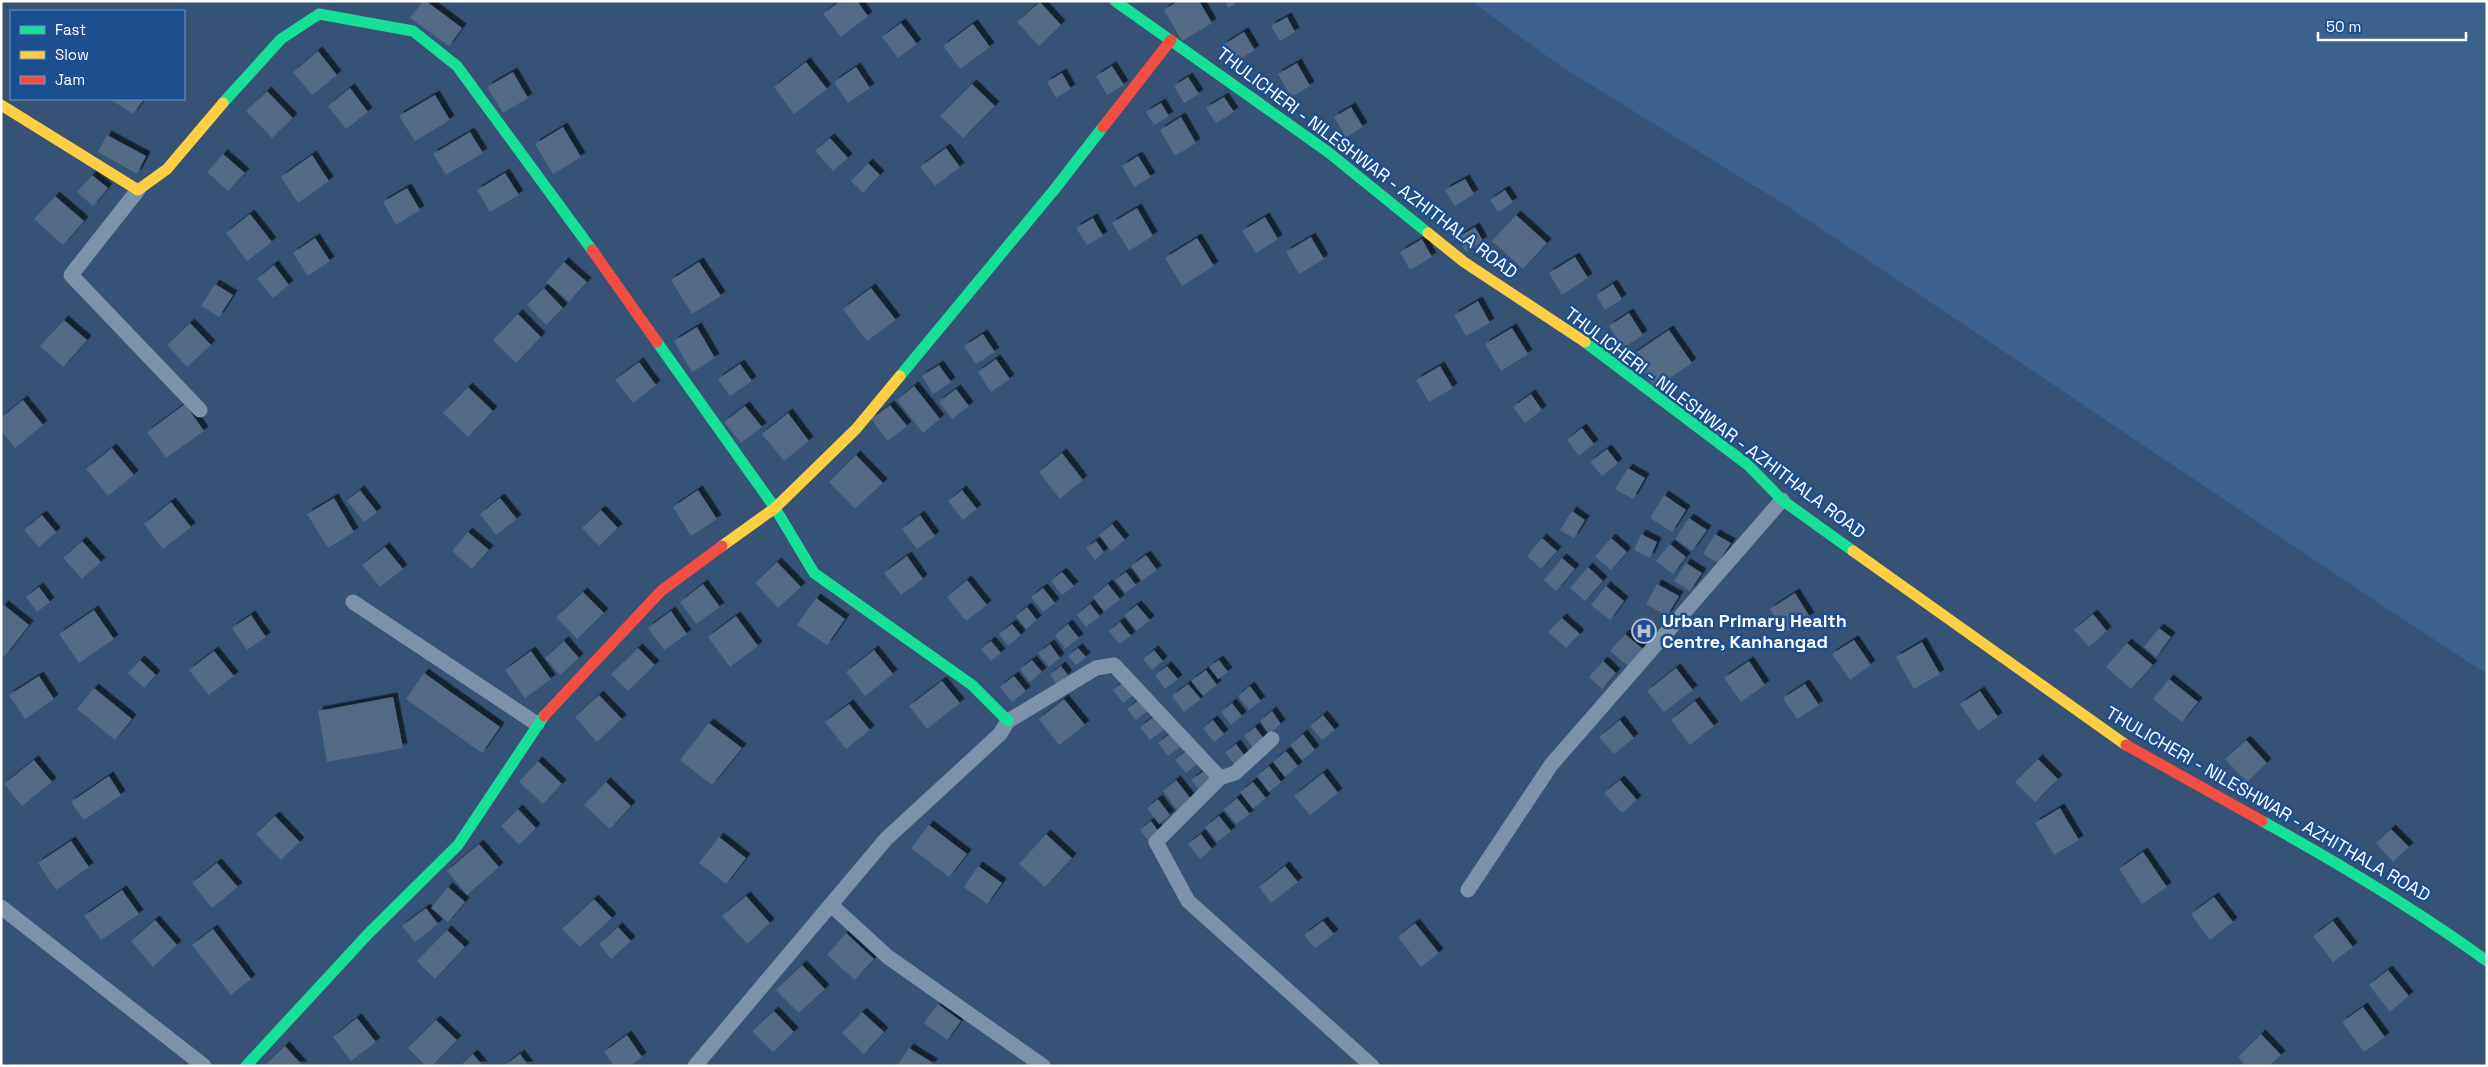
<svg xmlns="http://www.w3.org/2000/svg" width="2488" height="1067" font-family="'Space Grotesk',sans-serif">
	<style>
		.water { fill: #3b618d }
		.building { fill: #526984; filter: url(#shadow) }
		.lines { fill: none; stroke-linecap: round; stroke-linejoin: round }
		.street { stroke: #7d92a8; stroke-width: 15 }
		.fast { stroke: #16e098; stroke-width: 11 }
		.slow { stroke: #ffcf43; stroke-width: 11 }
		.jam { stroke: #f24e42; stroke-width: 11 }
		.labels { text-anchor: middle; stroke-width: 5; stroke-linejoin: round; paint-order: stroke }
		.street-label { font-size: 18px; fill: #fff; stroke: #1b4f8f }
		.poi-label { font-size: 18px; font-weight: bold; fill: #fff; stroke: #1b4f8f; text-anchor: start }
	</style>
	<defs>
		<filter id="shadow"><feDropShadow dx="4.5" dy="-4.5" stdDeviation="0" flood-color="#0009"/></filter>
	</defs>
	<rect width="100%" height="100%" fill="#365274"/>
	<!-- water -->
	<path class="water" d="M1471,1h1016v673l-101,-66 -599,-402 -225,-139z"/>
	<!-- building -->
	<path class="building" d="M423,1h3l36,27 -13,18 -39,-28z
		M840,1h17l11,15 -27,21 -18,-23z
		M1178,1h21l13,22 -30,18 -18,-31z
		M1225,1h14l-11,7z
		M1040,2l21,23 -22,21 -22,-24z
		M1287,17l8,15 -15,9 -9,-15z
		M901,23l16,21 -19,14 -16,-21z
		M973,24l17,23 -30,22 -17,-23z
		M1244,32l11,18 -21,13 -11,-18z
		M318,51l19,24 -25,20 -19,-23z
		M806,62l21,27 -33,25 -20,-27z
		M1297,63l13,23 -19,11 -13,-23z
		M1112,66l12,19 -17,10 -11,-19z
		M856,67l14,21 -22,15 -14,-21z
		M513,72l15,26 -25,15 -16,-26z
		M1062,73l9,16 -15,9 -9,-16z
		M1188,77l11,17 -15,9 -10,-17z
		M972,84l23,22 -32,32 -23,-22z
		M350,88l18,24 -22,17 -18,-23z
		M267,91l26,27 -21,20 -26,-27z
		M435,95l15,25 -35,21 -16,-25z
		M1224,97l10,15 -18,11 -10,-15z
		M110,99h34l-11,15z
		M1161,103l8,13 -15,9 -8,-13z
		M1351,107l12,20 -17,10 -12,-20z
		M1181,117l15,26 -21,13 -15,-26z
		M563,127l18,30 -28,17 -18,-30z
		M470,132l13,21 -37,22 -13,-21z
		M107,135l39,21 -9,18 -39,-22z
		M830,138l18,20 -15,13 -18,-20z
		M946,148l14,19 -25,19 -15,-19z
		M223,154l22,19 -17,18 -21,-19z
		M312,155l17,26 -31,22 -17,-26z
		M1138,156l13,21 -17,10 -12,-21z
		M868,163l12,12 -17,18 -12,-12z
		M505,173l14,22 -29,17 -13,-22z
		M92,175l16,13 -15,18 -16,-14z
		M1465,179l9,15 -19,12 -10,-16z
		M407,188l13,22 -24,15 -13,-23z
		M1505,190l8,12 -15,10 -8,-12z
		M55,196l29,25 -21,24 -29,-26z
		M1137,208l16,28 -24,15 -17,-28z
		M250,214l22,28 -25,19 -21,-28z
		M1516,215l31,28 -24,26 -31,-28z
		M1265,217l13,22 -22,14 -14,-22z
		M1093,218l10,18 -16,9 -11,-17z
		M1475,227l8,14 -17,11 -9,-14z
		M1311,237l13,22 -25,15 -13,-22z
		M315,238l15,23 -22,15 -15,-23z
		M1197,238l17,28 -32,20 -17,-28z
		M1422,239l10,18 -22,13 -10,-18z
		M1575,257l13,21 -26,17 -13,-22z
		M564,262l23,20 -18,20 -23,-20z
		M699,262l22,34 -29,18 -21,-34z
		M274,265l15,20 -16,13 -16,-19z
		M215,284l18,11 -14,22 -18,-11z
		M1613,284l9,15 -17,11 -9,-15z
		M544,288l19,20 -17,17 -19,-20z
		M871,288l25,32 -29,21 -24,-32z
		M1478,301l12,22 -24,13 -12,-21z
		M1629,313l14,22 -20,13 -14,-22z
		M518,314l23,23 -25,26 -23,-23z
		M64,320l23,20 -24,27 -23,-21z
		M190,323l21,22 -24,22 -20,-22z
		M697,327l18,31 -23,14 -18,-31z
		M1512,328l16,26 -27,17 -16,-27z
		M1669,330l23,33 -37,25 -23,-33z
		M983,334l12,18 -19,12 -12,-18z
		M996,359l14,20 -19,13 -13,-20z
		M639,362l17,23 -23,18 -18,-23z
		M740,364l12,17 -22,15 -12,-17z
		M939,365l12,17 -18,12 -11,-18z
		M1440,366l13,22 -24,14 -13,-22z
		M914,386l26,33 -17,14 -26,-33z
		M468,387l25,24 -25,26 -25,-24z
		M956,389l13,17 -17,13 -13,-17z
		M1531,394l11,16 -17,13 -12,-16z
		M23,400l20,25 -28,23 -14,-17v-13z
		M185,404l19,27 -38,27 -19,-26z
		M890,405l17,21 -19,15 -17,-22z
		M745,406l17,21 -21,16 -17,-21z
		M788,413l21,28 -25,20 -22,-27z
		M1582,428l12,16 -15,12 -12,-16z
		M112,448l22,27 -26,21 -22,-27z
		M1607,449l11,14 -16,13 -12,-14z
		M1062,453l21,27 -23,19 -21,-27z
		M856,455l27,28 -28,26 -26,-27z
		M1628,468l17,10 -12,21 -18,-10z
		M360,490l17,22 -13,10 -17,-21z
		M698,490l19,29 -26,17 -18,-29z
		M962,490l15,19 -14,11 -15,-19z
		M1664,495l22,15 -14,22 -22,-14z
		M334,498l20,34 -26,16 -21,-34z
		M500,498l17,21 -21,16 -16,-21z
		M171,502l20,25 -28,22 -19,-25z
		M601,510l17,18 -19,18 -17,-18z
		M1572,511l13,9 -11,18 -14,-8z
		M42,515l14,17 -17,15 -15,-17z
		M920,515l15,21 -18,13 -15,-20z
		M1689,518l18,12 -15,21 -17,-12z
		M1112,524l13,16 -14,11 -12,-16z
		M468,532l21,18 -17,19 -20,-18z
		M1641,534l16,8 -7,16 -16,-8z
		M1715,534l16,9 -13,20 -15,-9z
		M1542,538l15,13 -16,18 -14,-13z
		M1611,538l16,14 -16,18 -16,-13z
		M82,541l19,21 -19,17 -19,-21z
		M1096,541l8,11 -9,8 -9,-12z
		M1670,544l16,13 -13,17 -17,-13z
		M385,547l18,22 -23,18 -18,-22z
		M1146,555l11,15 -15,11 -11,-15z
		M907,556l16,23 -22,16 -17,-22z
		M1562,558l13,11 -19,22 -12,-11z
		M777,562l24,25 -23,21 -23,-25z
		M1686,563l16,10 -12,18 -16,-10z
		M1588,567l15,14 -18,20 -15,-13z
		M1062,572l12,14 -12,9 -11,-14z
		M1126,572l10,13 -11,8 -10,-13z
		M967,580l20,25 -21,16 -19,-24z
		M703,584l17,23 -24,17 -16,-22z
		M1108,584l12,15 -16,13 -11,-15z
		M1657,584l22,12 -12,20 -21,-12z
		M1606,586l18,15 -14,19 -19,-15z
		M39,587l11,15 -13,10 -11,-15z
		M1043,588l12,15 -12,9 -12,-15z
		M583,592l21,21 -27,26 -21,-22z
		M1795,593l15,24 -26,16 -14,-24z
		M816,598l29,21 -18,26 -30,-20z
		M1090,604l10,12 -14,11 -9,-12z
		M4,605l25,20 -24,31 -4,-2v-46z
		M1137,605l13,15 -13,11 -13,-16z
		M1027,607l10,13 -11,9 -10,-13z
		M94,610l20,29 -35,24 -20,-29z
		M671,611l16,23 -23,16 -16,-22z
		M2093,614l14,17 -18,16 -15,-17z
		M251,615l15,22 -19,13 -15,-22z
		M736,616l22,30 -28,21 -22,-30z
		M1562,618l18,16 -14,14 -18,-16z
		M1120,622l11,14 -12,8 -10,-13z
		M1012,624l9,11 -13,11 -9,-12z
		M1068,624l11,14 -14,11 -10,-14z
		M2159,628l12,9 -15,20 -12,-10z
		M1625,634l18,15 -15,17 -18,-15z
		M1854,640l17,25 -21,15 -18,-26z
		M564,641l15,17 -19,17 -15,-17z
		M991,641l10,12 -10,8 -10,-12z
		M1922,642l18,32 -26,15 -18,-32z
		M2127,643l26,22 -22,24 -25,-22z
		M1050,644l10,14 -11,9 -11,-14z
		M638,648l17,17 -27,26 -17,-17z
		M1078,648l8,9 -10,8 -8,-9z
		M874,650l19,24 -28,22 -19,-24z
		M1154,650l9,11 -11,9 -9,-11z
		M214,651l20,25 -25,19 -20,-25z
		M531,651l20,28 -26,19 -20,-28z
		M140,660l16,15 -12,13 -16,-15z
		M1032,660l10,12 -12,10 -10,-13z
		M1219,660l9,12 -10,7 -9,-12z
		M1603,661l13,12 -14,16 -13,-12z
		M1749,661l16,24 -24,17 -17,-24z
		M1061,666l7,9 -11,9 -7,-9z
		M1167,666l11,13 -13,10 -10,-14z
		M1676,668l17,22 -29,22 -17,-21z
		M1206,670l11,15 -14,11 -12,-15z
		M424,673l76,54 -18,26 -76,-54z
		M39,676l15,23 -29,20 -16,-24z
		M1014,676l12,15 -14,11 -12,-15z
		M2169,679l29,23 -16,20 -29,-23z
		M942,681l18,22 -33,26 -18,-23z
		M1125,681l10,13 -12,9 -10,-13z
		M1188,684l13,15 -17,13 -12,-16z
		M1805,684l14,21 -22,14 -14,-21z
		M1250,686l11,15 -12,9 -11,-14z
		M94,688l38,31 -17,21 -38,-31z
		M1980,691l18,26 -20,14 -18,-27z
		M599,695l23,24 -25,23 -22,-25z
		M393,697l10,51 -76,14 -9,-51z
		M1064,699l21,26 -26,20 -20,-26z
		M1140,699l9,11 -13,10 -9,-11z
		M1695,701l19,25 -24,19 -19,-25z
		M1232,703l10,13 -11,9 -10,-13z
		M849,704l21,26 -24,19 -21,-27z
		M1272,711l9,13 -12,10 -9,-13z
		M1323,715l12,15 -13,10 -12,-14z
		M1155,716l10,13 -15,11 -10,-13z
		M1213,720l11,14 -10,8 -11,-14z
		M1620,720l14,18 -20,16 -15,-17z
		M709,723l33,25 -30,37 -32,-25z
		M1255,727l10,13 -11,9 -10,-13z
		M1172,732l11,13 -15,11 -10,-13z
		M1303,734l12,16 -13,10 -12,-15z
		M2246,740l21,23 -20,19 -22,-23z
		M1236,744l9,12 -11,8 -9,-11z
		M1187,750l10,14 -11,9 -11,-13z
		M1286,751l12,15 -13,11 -12,-15z
		M2038,759l20,20 -23,23 -20,-20z
		M34,760l18,22 -30,24 -18,-22z
		M538,761l24,23 -19,20 -24,-22z
		M1269,766l12,16 -12,10 -12,-16z
		M1204,771l9,11 -12,10 -10,-12z
		M1323,773l15,20 -28,22 -16,-19z
		M109,776l12,19 -37,25 -13,-18z
		M1176,780l15,19 -14,11 -14,-19z
		M1620,780l17,20 -15,13 -18,-20z
		M606,782l25,24 -21,23 -26,-24z
		M1253,782l13,16 -13,11 -13,-17z
		M1237,798l13,16 -14,10 -12,-15z
		M1158,799l12,16 -11,9 -12,-16z
		M2060,808l19,32 -25,15 -19,-32z
		M518,809l18,19 -17,17 -18,-19z
		M275,816l25,26 -19,18 -25,-26z
		M1219,816l12,15 -14,11 -12,-15z
		M1151,821l8,11 -11,9 -8,-11z
		M929,825l38,29 -18,23 -38,-29z
		M2391,829l18,18 -16,15 -17,-19z
		M1046,834l26,24 -27,29 -26,-23z
		M1201,834l11,15 -12,10 -12,-15z
		M719,837l27,21 -20,26 -27,-21z
		M71,841l18,26 -33,23 -18,-27z
		M479,844l20,23 -32,28 -20,-24z
		M2143,852l24,35 -25,17 -23,-35z
		M217,863l21,24 -26,21 -20,-25z
		M978,866l24,17 -15,21 -23,-17z
		M1285,866l13,16 -27,21 -12,-16z
		M448,887l17,15 -17,20 -17,-14z
		M122,890l17,24 -38,26 -17,-24z
		M746,896l24,27 -23,21 -25,-28z
		M2214,897l19,25 -23,18 -19,-26z
		M594,899l18,19 -32,29 -18,-18z
		M426,908l12,16 -23,18 -13,-16z
		M155,920l22,25 -24,22 -22,-26z
		M1323,921l11,13 -19,14 -11,-13z
		M2333,921l20,26 -20,15 -20,-26z
		M1415,923l24,30 -18,14 -23,-30z
		M618,927l13,14 -20,18 -12,-15z
		M213,929l38,50 -20,16 -39,-50z
		M447,930l18,17 -30,32 -18,-18z
		M846,933l28,26 -19,21 -28,-25z
		M802,965l23,24 -26,24 -23,-23z
		M2388,970l21,26 -19,16 -21,-27z
		M938,1004l23,17 -14,19 -23,-17z
		M2363,1007l22,30 -21,15 -22,-30z
		M774,1011l20,21 -21,20 -21,-21z
		M862,1012l22,20 -20,22 -22,-21z
		M357,1018l19,24 -25,19 -18,-24z
		M436,1020l21,20 -25,26h-6l-18,-18z
		M2261,1034l20,21 -12,11h-23l-8,-9z
		M627,1035l15,22 -12,9h-16l-10,-14z
		M285,1046l18,20h-39z
		M909,1048l24,15 -2,3h-34z
		M473,1054l10,12h-23z
		M520,1054l9,12h-25z"/>
	<g class="lines">
		<!-- street -->
		<path class="street" d="M138,190l-67,85 129,135
			M353,602l184,122
			M1272,739l-37,34 -15,5 -64,64 32,59 184,165
			M1468,890l83,-125 231,-265
			M831,905l57,52 155,109
			M1,907l203,159
			M695,1066l191,-227 114,-105 8,-13 88,-53 18,-3 106,113"/>
		<!-- fast -->
		<path class="fast" d="M1115,1l213,151 100,81
			M223,103l58,-64 38,-25 94,17 44,35 135,184
			M657,342l118,166 39,65 158,112 36,36
			M1585,342l163,123 34,35 71,51
			M900,376l154,-186 49,-63
			M2262,821c78,43 153,88 225,140
			M246,1066l122,-132 90,-89 86,-129"/>
		<!-- slow -->
		<path class="slow" d="M1,105l137,85 29,-21 56,-66
			M1428,233l36,29 121,80
			M722,546l53,-38 81,-79 44,-53
			M1853,551l273,194"/>
		<!-- jam -->
		<path class="jam" d="M1103,127l68,-87
			M592,250l65,92
			M544,716l117,-125 61,-45
			M2126,745l136,76"/>
	</g>
	<!-- icons -->
	<defs>
		<g id="hospital-ring" transform="scale(1.25)"><circle r="9.5" fill="#1b4f8f" stroke="#b9c2ce" stroke-width="1.5"/><path d="M-5-5h3v3.5h4V-5h3V5h-3V1.5h-4V5h-3Z" fill="#b9c2ce"/></g>
	</defs>
	<g fill-rule="evenodd">
		<use href="#hospital-ring" x="1644" y="631"/>
	</g>
	<g class="labels">
		<!-- street labels -->
		<g class="street-label">
			<text transform="translate(1367 163) rotate(37)" y="6">THULICHERI - NILESHWAR - AZHITHALA ROAD</text>
			<text transform="translate(1715 423) rotate(37)" y="6">THULICHERI - NILESHWAR - AZHITHALA ROAD</text>
			<text transform="translate(2268 804) rotate(30)" y="6">THULICHERI - NILESHWAR - AZHITHALA ROAD</text>
		</g>
		<!-- poi labels -->
		<g class="poi-label">
			<text x="1662" y="627">Urban Primary Health<tspan x="1662" dy="21">Centre, Kanhangad</tspan></text>
		</g>
	</g>
	<!-- border -->
	<rect width="2488" height="1067" fill="none" stroke="#ffffff" stroke-width="5"/>
	<!-- legend -->
	<rect x="10" y="10" width="175" height="90" fill="#1b4f8f" stroke="#7695bc"/>
	<rect x="20" y="26" width="25" height="8" fill="#16e098" stroke="#7695bc"/>
	<text x="55" y="35" font-size="15" fill="#ffffff">Fast</text>
	<rect x="20" y="51" width="25" height="8" fill="#ffcf43" stroke="#7695bc"/>
	<text x="55" y="60" font-size="15" fill="#ffffff">Slow</text>
	<rect x="20" y="76" width="25" height="8" fill="#f24e42" stroke="#7695bc"/>
	<text x="55" y="85" font-size="15" fill="#ffffff">Jam</text>
	<!-- scale -->
	<path d="M2318 32v8h148v-8" fill="none" stroke="#ffffff" stroke-width="2.5"/>
	<text x="2326" y="32" font-size="15" fill="#ffffff" stroke="#1b4f8f" stroke-width="4" paint-order="stroke">50 m</text>
</svg>
